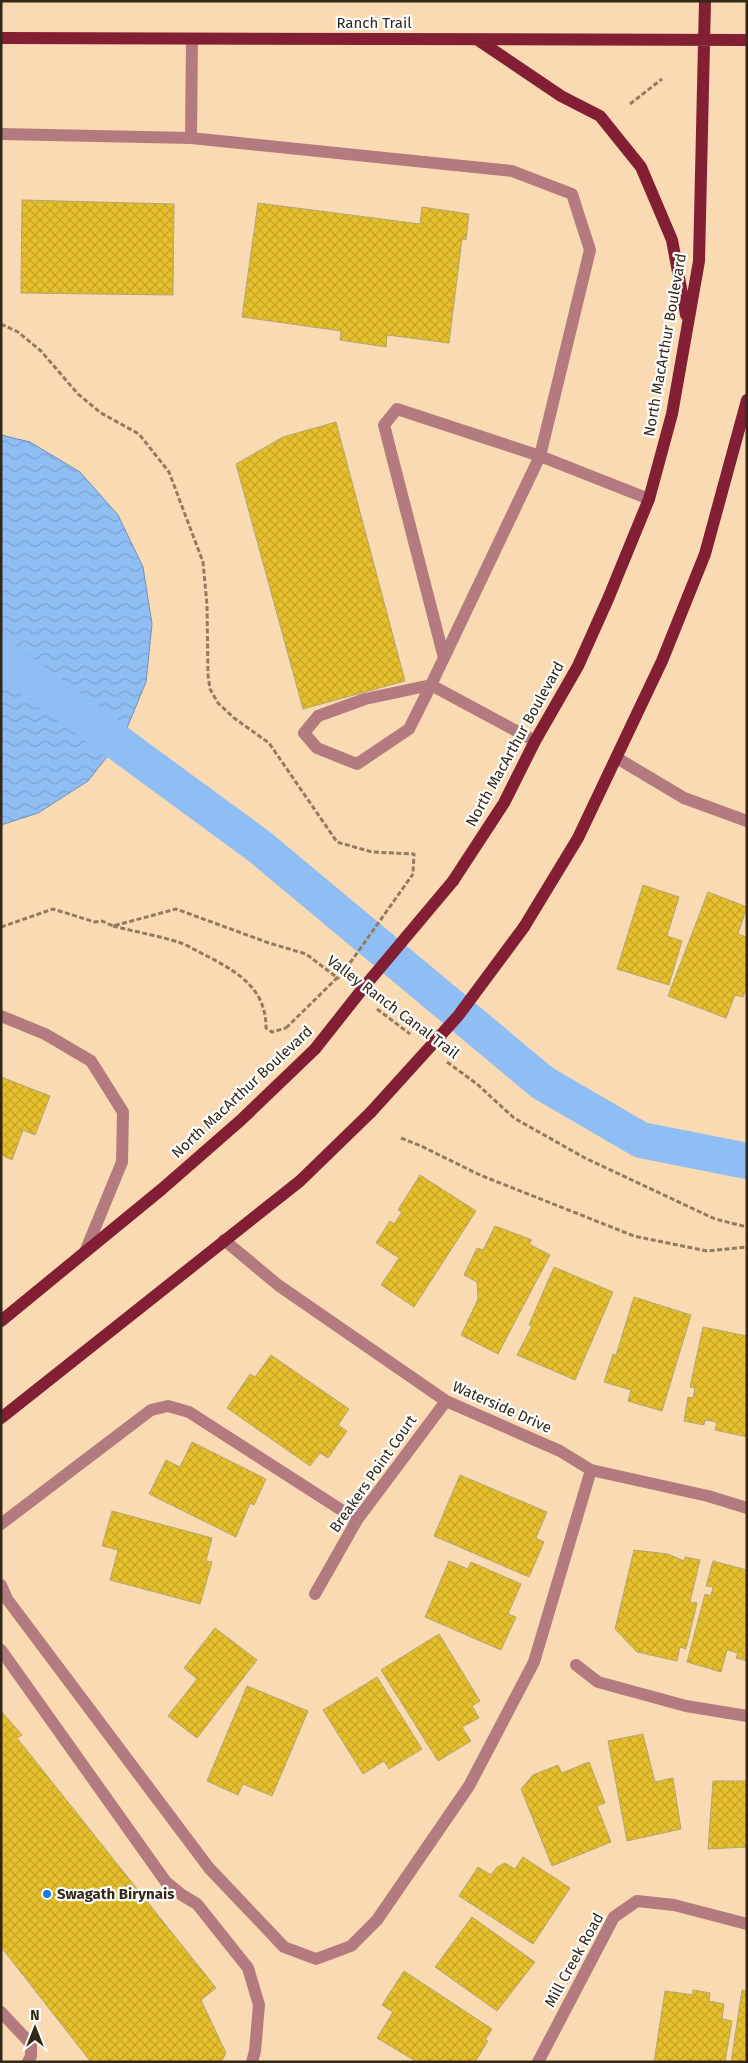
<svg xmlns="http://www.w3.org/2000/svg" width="748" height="2063" font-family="'Fira Sans',sans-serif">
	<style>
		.water { fill: url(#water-waves); stroke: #7391b2 }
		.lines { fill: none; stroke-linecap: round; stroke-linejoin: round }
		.canal { stroke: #8fbef5; stroke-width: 36 }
		.building { fill: url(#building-cross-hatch); stroke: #b3a679 }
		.path { stroke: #927c61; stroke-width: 3; stroke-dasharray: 5 2.5; stroke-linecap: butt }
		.minor { stroke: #b37b80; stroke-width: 12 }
		.major { stroke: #821f34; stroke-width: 12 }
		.path-bridge { stroke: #927c61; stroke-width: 3; stroke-dasharray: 5 2.5; stroke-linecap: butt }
		.major-bridge { stroke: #821f34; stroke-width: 12 }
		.poi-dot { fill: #107fe6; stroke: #fff; stroke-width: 2 }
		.labels { text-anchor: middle; stroke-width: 4.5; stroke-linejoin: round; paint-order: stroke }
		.street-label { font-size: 15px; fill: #332717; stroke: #fff }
		.poi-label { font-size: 15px; font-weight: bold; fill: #332717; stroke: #fff; text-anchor: start }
	</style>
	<defs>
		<pattern id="water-waves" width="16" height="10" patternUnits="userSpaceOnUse" patternTransform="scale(1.25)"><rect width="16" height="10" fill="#8fbef5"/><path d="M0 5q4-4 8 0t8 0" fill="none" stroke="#7ca3d1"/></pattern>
		<pattern id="building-cross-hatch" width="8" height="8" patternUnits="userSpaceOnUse" patternTransform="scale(1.25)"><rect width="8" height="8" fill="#e5bf2c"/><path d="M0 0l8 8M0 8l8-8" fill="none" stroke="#c5a426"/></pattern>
	</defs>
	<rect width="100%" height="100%" fill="#fadab2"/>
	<!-- water -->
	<path class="water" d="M1,435l29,7 50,30 38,43 25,52 9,57 -6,58 -22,53 -36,46 -50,32 -37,12z"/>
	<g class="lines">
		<!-- canal -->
		<path class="canal" d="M1,657l259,190 283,236 98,57 106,21"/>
	</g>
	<!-- building -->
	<path class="building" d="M22,200l152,4 -1,91 -152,-2z
		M258,203l162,21 2,-17 47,7 -3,26 -4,-1 -13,104 -62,-8 -1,12 -46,-7 1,-9 -99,-14z
		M336,422l69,259 -102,28 -67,-245 47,-27z
		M643,885l36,12 -12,39 15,5 -13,44 -52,-16z
		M708,892l39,15 -9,27 9,3v50l-4,10 -8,-2 -9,23 -58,-22z
		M1,1077l49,19 -15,39 -12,-5 -11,30 -11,-5z
		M420,1175l56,36 -62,96 -33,-22 18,-27 -23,-15 14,-22 4,3 8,-12 -4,-2z
		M495,1226l37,14 -3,4 21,11 -52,99 -37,-19 17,-36 -1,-17 -13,-7 13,-27 6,2z
		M554,1267l59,25 -38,88 -58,-25 15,-29 -3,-1z
		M634,1297l57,18 -29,96 -34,-10 3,-11 -27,-8 9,-28 3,1z
		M703,1327l44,9v101l-32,-7 2,-8 -12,-2 -1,5 -20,-4 4,-24 5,1 2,-10 -5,-1z
		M271,1355l78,54 -11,16 9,6 -19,27 -8,-5 -10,13 -83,-58 23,-34 5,3z
		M192,1442l74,37 -12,26 -4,-2 -14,34 -87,-43 17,-34 14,7z
		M460,1475l87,37 -11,26 8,4 -15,35 -95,-41z
		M112,1511l100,27 -6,23 6,1 -12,42 -90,-24 8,-30 -16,-4z
		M634,1550l34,4 16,7 1,-4 15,3 -10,42 7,1 -11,46 -6,-2 -3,14 -40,-9 -22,-23z
		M449,1561l19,8 3,-7 50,22 -13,30 8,3 -15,33 -76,-33z
		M713,1561l34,9v91l-11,-3 2,-5 -11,-3 -6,22 -34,-10 18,-68 6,2 2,-9 -7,-1z
		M215,1628l42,32 -60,78 -29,-22 29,-37 -13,-11z
		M439,1634l41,67 -8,5 7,12 -17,9 9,14 -33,20 -57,-91z
		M377,1677l45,72 -33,20 -5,-8 -21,13 -40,-64z
		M247,1686l61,25 -36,85 -29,-12 -5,11 -31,-14z
		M1,1711l21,24 -5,3 199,250 -15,12 25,53 -5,9h-130l-90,-115z
		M643,1734l12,48 18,-4 8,51 -54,12 -19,-100z
		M589,1762l16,41 -8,3 14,36 -59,24 -31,-77 12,-14 25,-10 4,8z
		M713,1781h34v66l-39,2z
		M523,1857l47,31 -37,56 -74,-48 19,-29 13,8 6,-8 8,-4 10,6z
		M472,1917l63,45 -38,49 -62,-44z
		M404,1971l88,58 -7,11 3,1 -13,21h-58l-40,-24 16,-26 -11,-7z
		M693,1990l17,3 -1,8 15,3 -2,15 10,2 -7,41h-71l11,-71 28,4z
		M742,1990l5,1v71h-16z"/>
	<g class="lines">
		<!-- path -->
		<path class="path" d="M630,104l32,-25
			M1,324l17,8 23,19 37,43 23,19 38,21 30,38 34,90 4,43 1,70 2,14 8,14 16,15 35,25 68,99 35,10 42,2 -1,20
			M113,926c23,6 47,10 68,17 10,4 19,10 28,14 30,16 57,32 57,71l6,4 14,-4
			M1,927l52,-18 42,13 7,-1 11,5 63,-17 93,34 37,11 33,25
			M377,1009l33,25
			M447,1062l30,22 37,34 71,40 130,61 32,8
			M401,1138l20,8 59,29 154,61 73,15 40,-4"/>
		<!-- minor -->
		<path class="minor" d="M1,134l190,4 321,33 60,23 18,56 -50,206 -109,229 104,56
			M191,138l1,-99
			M444,658l-60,-233 13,-16 143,47 109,43
			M431,685l-22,44 -52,35 -40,-16 -13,-15 14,-17 47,-17z
			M617,758l67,40 63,23
			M1,1016l44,18 46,27 32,51 -1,50 -37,90
			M224,1240l54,45 168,116 114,50 31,19 117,26 39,12
			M1,1524l150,-114 17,-4 21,6 168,108
			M1,1585l6,14 202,269 75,79 32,12 35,-13 26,-26 92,-134 65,-124 57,-192
			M315,1594l42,-74 89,-119
			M1,1650l165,232 16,13 15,9 51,64 11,37 -4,46 -3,11
			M576,1665l22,17 88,24 61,10
			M1,2012l30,32v12l-3,6
			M538,2062l76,-145 23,-16 37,4 73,19"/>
		<!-- major -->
		<path class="major" d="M1,38l746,2
			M478,40l83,56 39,20 41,51 31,73 14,75
			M453,881l51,-78 31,-62 43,-75 30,-67 41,-100 23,-85 27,-153 6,-260
			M524,927l54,-89 84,-177 43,-107 42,-154
			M1,1321l161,-132 79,-69 74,-71
			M1,1418l299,-237 71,-69"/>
		<!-- path-bridge -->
		<path class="path-bridge" d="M350,963l63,-89
			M286,1028l57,-56"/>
		<!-- major-bridge -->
		<path class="major-bridge" d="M315,1049l49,-62 89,-106
			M371,1112l87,-96 66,-89"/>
	</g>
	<!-- markers -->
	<circle class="poi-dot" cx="47" cy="1894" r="5"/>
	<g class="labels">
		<!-- street labels -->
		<g class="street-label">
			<text x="374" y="28">Ranch Trail</text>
			<text transform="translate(665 345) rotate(-80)" y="5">North MacArthur Boulevard</text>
			<text transform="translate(515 744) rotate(-61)" y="5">North MacArthur Boulevard</text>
			<text transform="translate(393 1007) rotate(37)" y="5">Valley Ranch Canal Trail</text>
			<text transform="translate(242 1092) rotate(-43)" y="5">North MacArthur Boulevard</text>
			<text transform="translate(502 1407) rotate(24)" y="5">Waterside Drive</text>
			<text transform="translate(373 1474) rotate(-55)" y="5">Breakers Point Court</text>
			<text transform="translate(574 1960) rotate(-61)" y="5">Mill Creek Road</text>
		</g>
		<!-- poi labels -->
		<g class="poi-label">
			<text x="57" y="1899">Swagath Birynais</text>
		</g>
	</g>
	<!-- border -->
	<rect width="748" height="2063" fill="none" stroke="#332717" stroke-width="5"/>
	<!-- north arrow -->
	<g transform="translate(35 2028)" stroke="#ffffff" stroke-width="4" paint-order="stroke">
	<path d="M0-4L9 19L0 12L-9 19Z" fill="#332717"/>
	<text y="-8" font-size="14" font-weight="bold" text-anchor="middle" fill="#332717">N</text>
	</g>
</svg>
